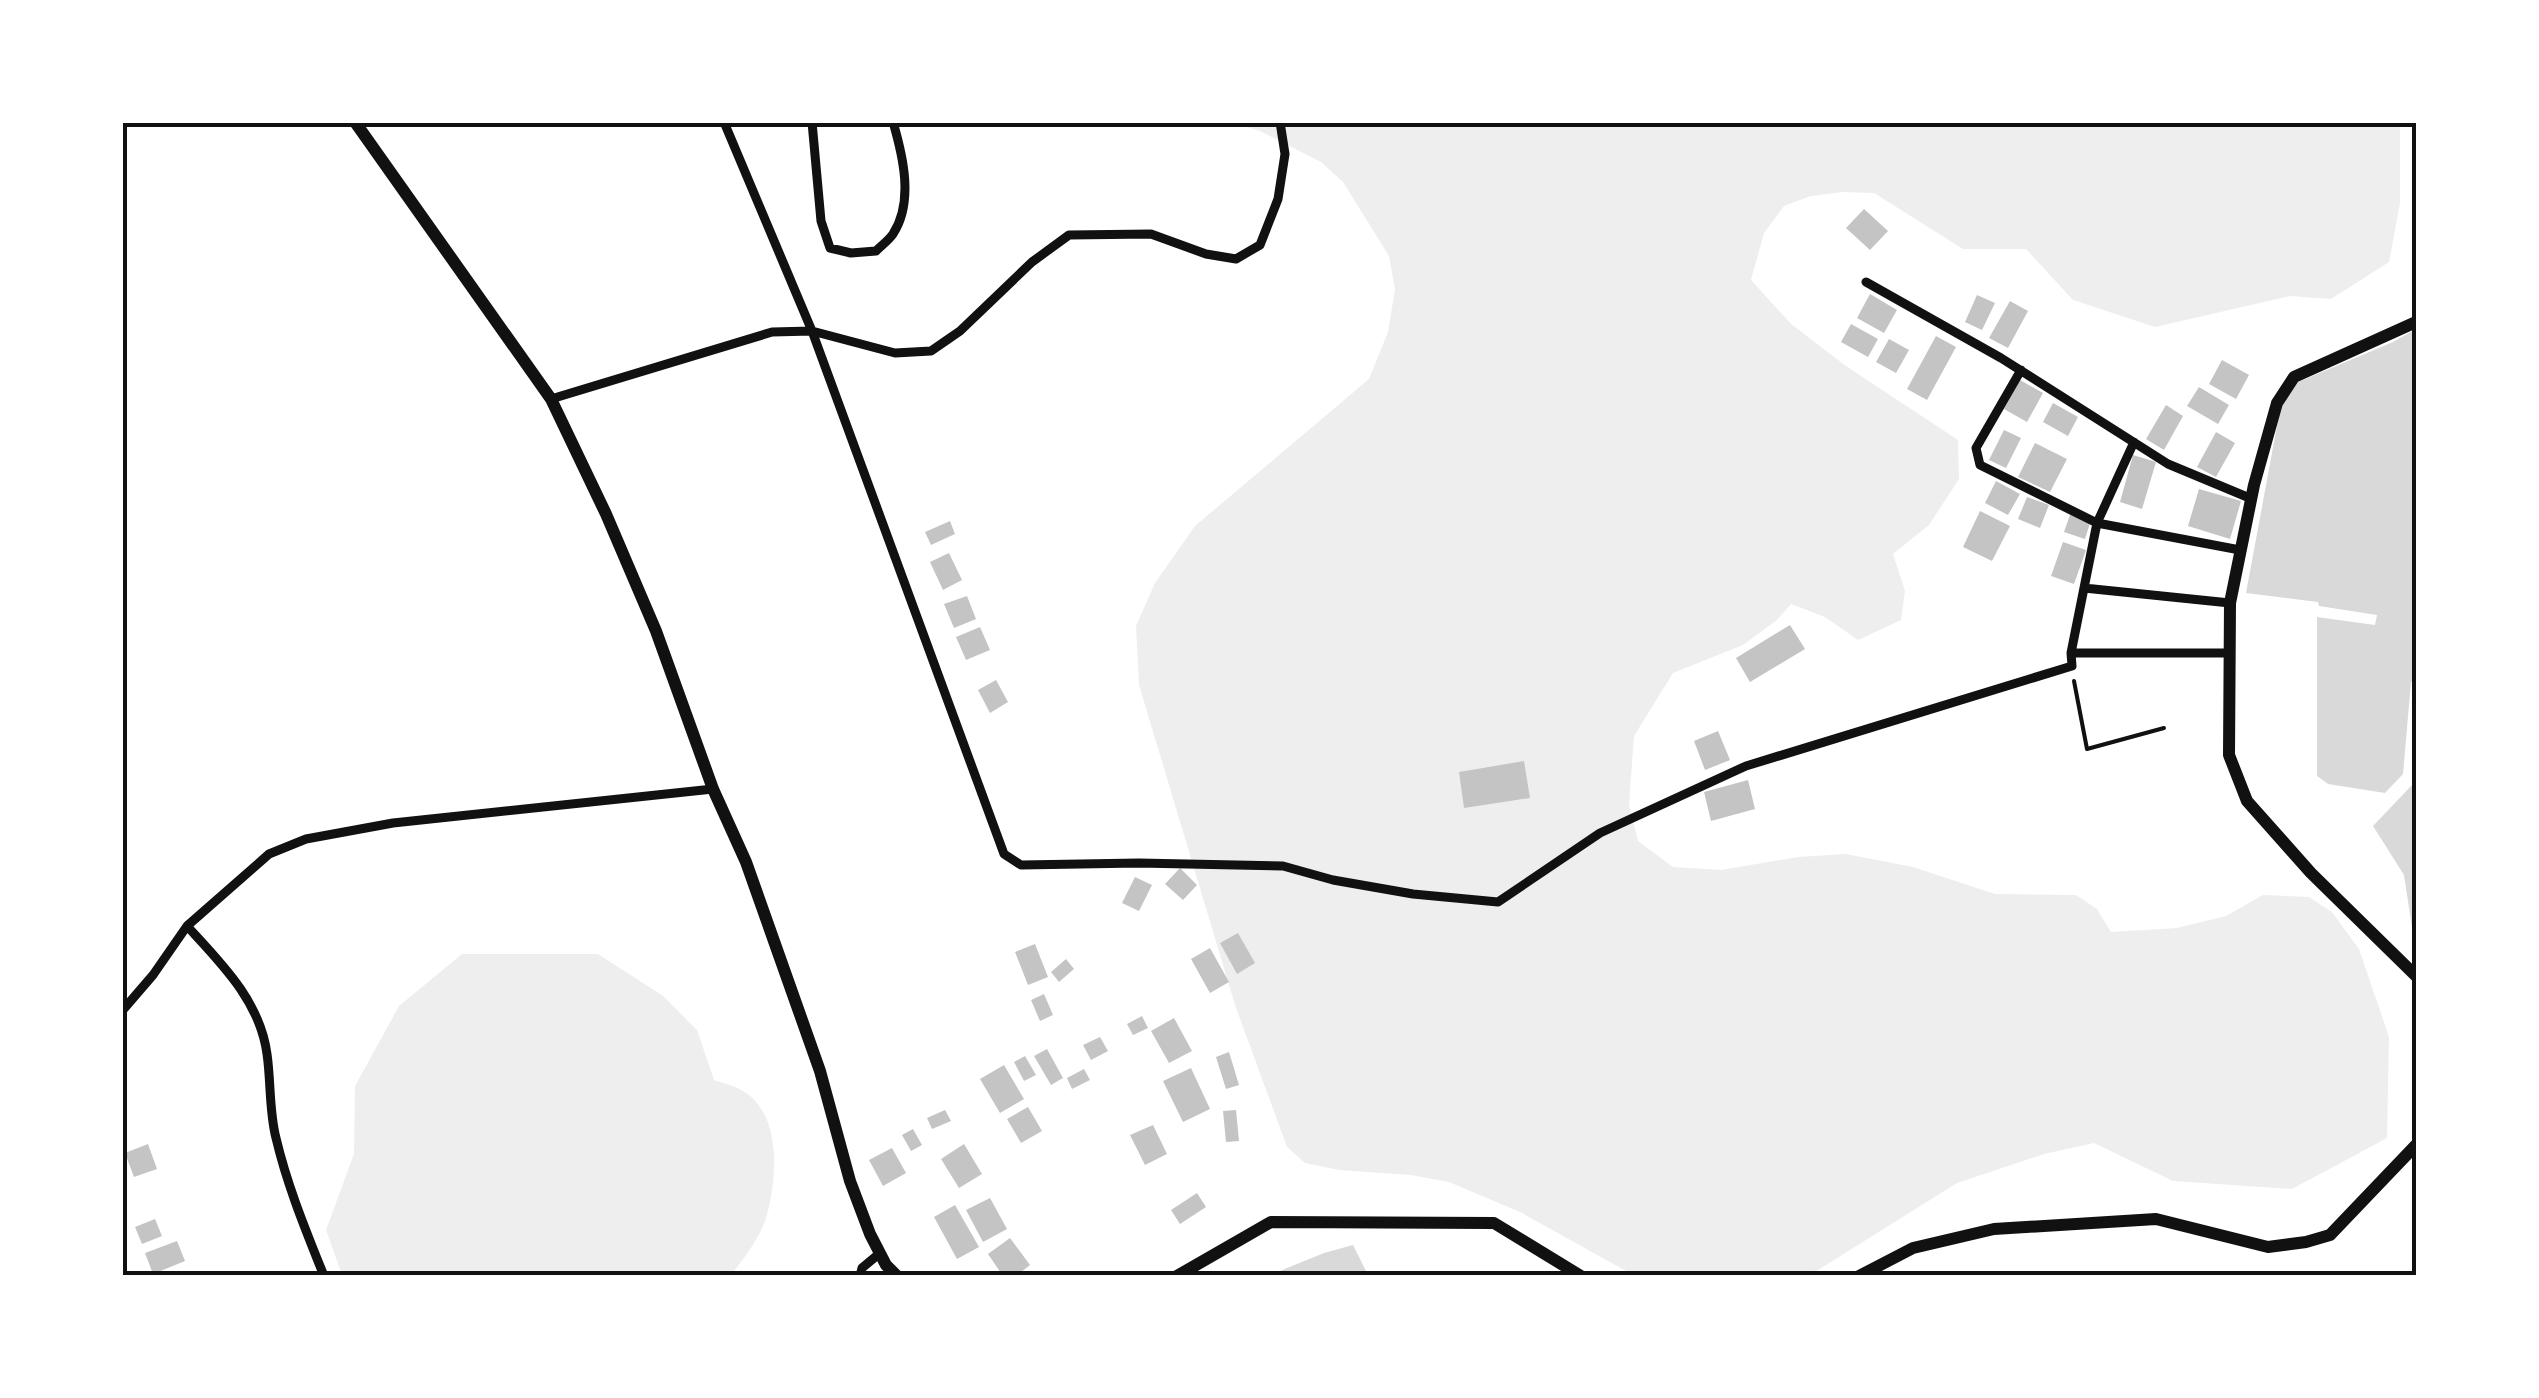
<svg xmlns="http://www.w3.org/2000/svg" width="2539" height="1398" font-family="Overpass,sans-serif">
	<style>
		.green { fill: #eee }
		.water { fill: #d9d9d9 }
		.building { fill: #c4c4c4 }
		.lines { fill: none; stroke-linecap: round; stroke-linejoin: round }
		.path { stroke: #111; stroke-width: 4 }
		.minor { stroke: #111; stroke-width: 9 }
		.secondary { stroke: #111; stroke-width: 12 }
		.neatline { fill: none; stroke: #111; stroke-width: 4 }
	</style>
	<rect width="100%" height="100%" fill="#fff"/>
	<!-- green -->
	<path class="green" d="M1234,123h1166v80l-11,59 -58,37 -41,-3 -135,31 -82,-27 -47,-51h-63l-89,-56 -31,-1 -32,4 -27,10 -20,27 -13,47 40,44 55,42 112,74 1,39 -30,46 -36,29 12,37 -4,29 -43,20 -33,-23 -34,-13 -14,16 -34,25 -70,28 -39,63 -5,69 9,36 35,26 48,3 77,-13 48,-3 67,13 82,27 81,1 21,14 14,23 66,-4 49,-12 37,-21 46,2 23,15 27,37 30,88 -2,101 -95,51 -119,-8 -79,-38 -50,11 -87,29 -139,87 -17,5 -166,1 -115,-64 -71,-30 -38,-7 -72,-5 -34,-7 -18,-16 -52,-142 -96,-320 -3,-59 19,-43 40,-57 174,-147 19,-47 7,-43 -6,-33 -46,-74 -22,-20 -61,-31z
		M462,954h136l65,42 34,34 17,50c9,3 21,6 29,11 39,23 34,87 24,124 -7,23 -22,42 -36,60h-389l-16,-45 28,-76 1,-68 44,-80z"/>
	<!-- water -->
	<path class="water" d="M2416,329v352l-5,1 -8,92 -18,19 -57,-9 -11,-8v-159l58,8 2,-10 -58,-9 -1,-4 -72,-9 38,-205 109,-46z
		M2416,775v179l-12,-79 -31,-49 40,-42z
		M1353,1245l15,30h-98l54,-22z"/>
	<!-- building -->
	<path class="building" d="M1864,209l24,22 -18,19 -24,-22z
		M1870,294l27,16 -13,23 -27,-15z
		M1977,295l18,8 -13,27 -17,-8z
		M2010,301l18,10 -20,37 -19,-10z
		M1851,324l27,15 -10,18 -27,-15z
		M1936,336l20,11 -29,53 -20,-11z
		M1889,339l20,11 -13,23 -20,-11z
		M2222,360l27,15 -13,24 -27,-15z
		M2020,380l23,13 -16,29 -23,-13z
		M2199,387l30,18 -11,19 -31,-18z
		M2053,403l25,14 -10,19 -25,-14z
		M2166,405l17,11 -19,34 -18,-11z
		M2004,430l17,8 -15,30 -17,-8z
		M2216,432l19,11 -19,34 -19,-10z
		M2035,443l32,16 -17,33 -32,-15z
		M2133,455l23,7 -14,47 -22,-7z
		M1996,481l24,13 -12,21 -23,-12z
		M2199,489l42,12 -11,38 -42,-13z
		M2027,497l22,8 -9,23 -22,-9z
		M1980,511l30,15 -18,35 -29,-14z
		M2071,512l20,8 -6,19 -21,-7z
		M950,521l5,13 -24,11 -6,-13z
		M2063,542l23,8 -12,34 -23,-8z
		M949,553l13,27 -19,10 -13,-28z
		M967,596l9,23 -22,9 -10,-24z
		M1790,625l15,24 -55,33 -14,-24z
		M980,627l10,23 -24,10 -10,-23z
		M996,680l12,22 -18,11 -12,-23z
		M1718,731l12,29 -25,10 -11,-29z
		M1524,761l6,37 -66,10 -5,-36z
		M1748,780l7,29 -44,12 -7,-29z
		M1180,868l17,17 -14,15 -18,-16z
		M1135,877l17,8 -13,26 -17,-8z
		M1238,933l17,30 -18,11 -17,-31z
		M1035,944l13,33 -20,8 -13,-33z
		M1210,948l19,34 -19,11 -19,-34z
		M1066,959l8,10 -15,13 -8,-10z
		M1044,994l9,21 -13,6 -9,-21z
		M1142,1016l6,12 -15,7 -6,-11z
		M1174,1018l18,33 -23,12 -18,-32z
		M1100,1037l8,14 -17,9 -8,-15z
		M1047,1049l16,29 -12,7 -17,-29z
		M1229,1052l10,33 -13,4 -10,-32z
		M1025,1056l11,19 -12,6 -10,-19z
		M1004,1065l20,34 -24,14 -20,-34z
		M1191,1068l19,41 -27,13 -20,-41z
		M1084,1069l6,11 -18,9 -5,-11z
		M1028,1107l14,24 -21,12 -14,-24z
		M945,1110l6,11 -19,8 -5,-11z
		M1236,1110l3,31 -13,1 -3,-31z
		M1153,1125l14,29 -22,11 -15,-30z
		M913,1129l9,16 -11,6 -9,-16z
		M148,1144l9,25 -23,8 -9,-24z
		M964,1144l18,30 -23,14 -18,-29z
		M892,1148l14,25 -23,13 -14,-26z
		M1197,1193l9,14 -26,17 -9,-14z
		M990,1198l17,31 -24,13 -17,-32z
		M955,1205l24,42 -22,12 -23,-42z
		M155,1219l7,17 -20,8 -7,-17z
		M1010,1238l20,27 -14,11h-13l-15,-22z
		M177,1241l8,20 -32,13 -8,-21z"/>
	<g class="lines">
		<!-- path -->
		<path class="path" d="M2074,681l13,68 77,-21"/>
		<!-- minor -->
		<path class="minor" d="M724,122l88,209 192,523 17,11 118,-2 144,3 50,14 80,14 85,8 102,-69 146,-67 326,-100 -1,-13 26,-130 143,27
			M812,122l9,99 9,27 21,5 25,-2c5,-5 13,-11 17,-17 21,-32 10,-78 0,-112
			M1866,282l135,76 167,106 84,35
			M2021,370l-45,78 4,17 117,58 37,-81
			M551,399l221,-67 40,-1 83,22 36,-2 29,-20 72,-69 37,-27 82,-1 55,20 30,5 24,-14 18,-46 7,-45 -5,-32
			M2084,588l146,15
			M2071,653h159
			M187,926c34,37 73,75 80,128 4,27 2,57 9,84 11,47 30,93 48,138
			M122,1011l31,-36 34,-49 82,-72 37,-15 87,-16 320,-34
			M860,1276l2,-8 18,-15"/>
		<!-- secondary -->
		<path class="secondary" d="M355,122l196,277 55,115 50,117 57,158 33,73 74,209 30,110 20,53 16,31 11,11
			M2416,322l-122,55 -17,26 -23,82 -24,118 -1,152 18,46 64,72 105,103
			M1177,1276l94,-54 223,1 87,53
			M1859,1276l54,-28 81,-19 162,-10 112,28 38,-5 24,-7 86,-90"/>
	</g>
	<!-- border -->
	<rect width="2539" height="1398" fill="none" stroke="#ffffff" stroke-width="250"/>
	<rect x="125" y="125" width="2289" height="1148" class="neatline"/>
</svg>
